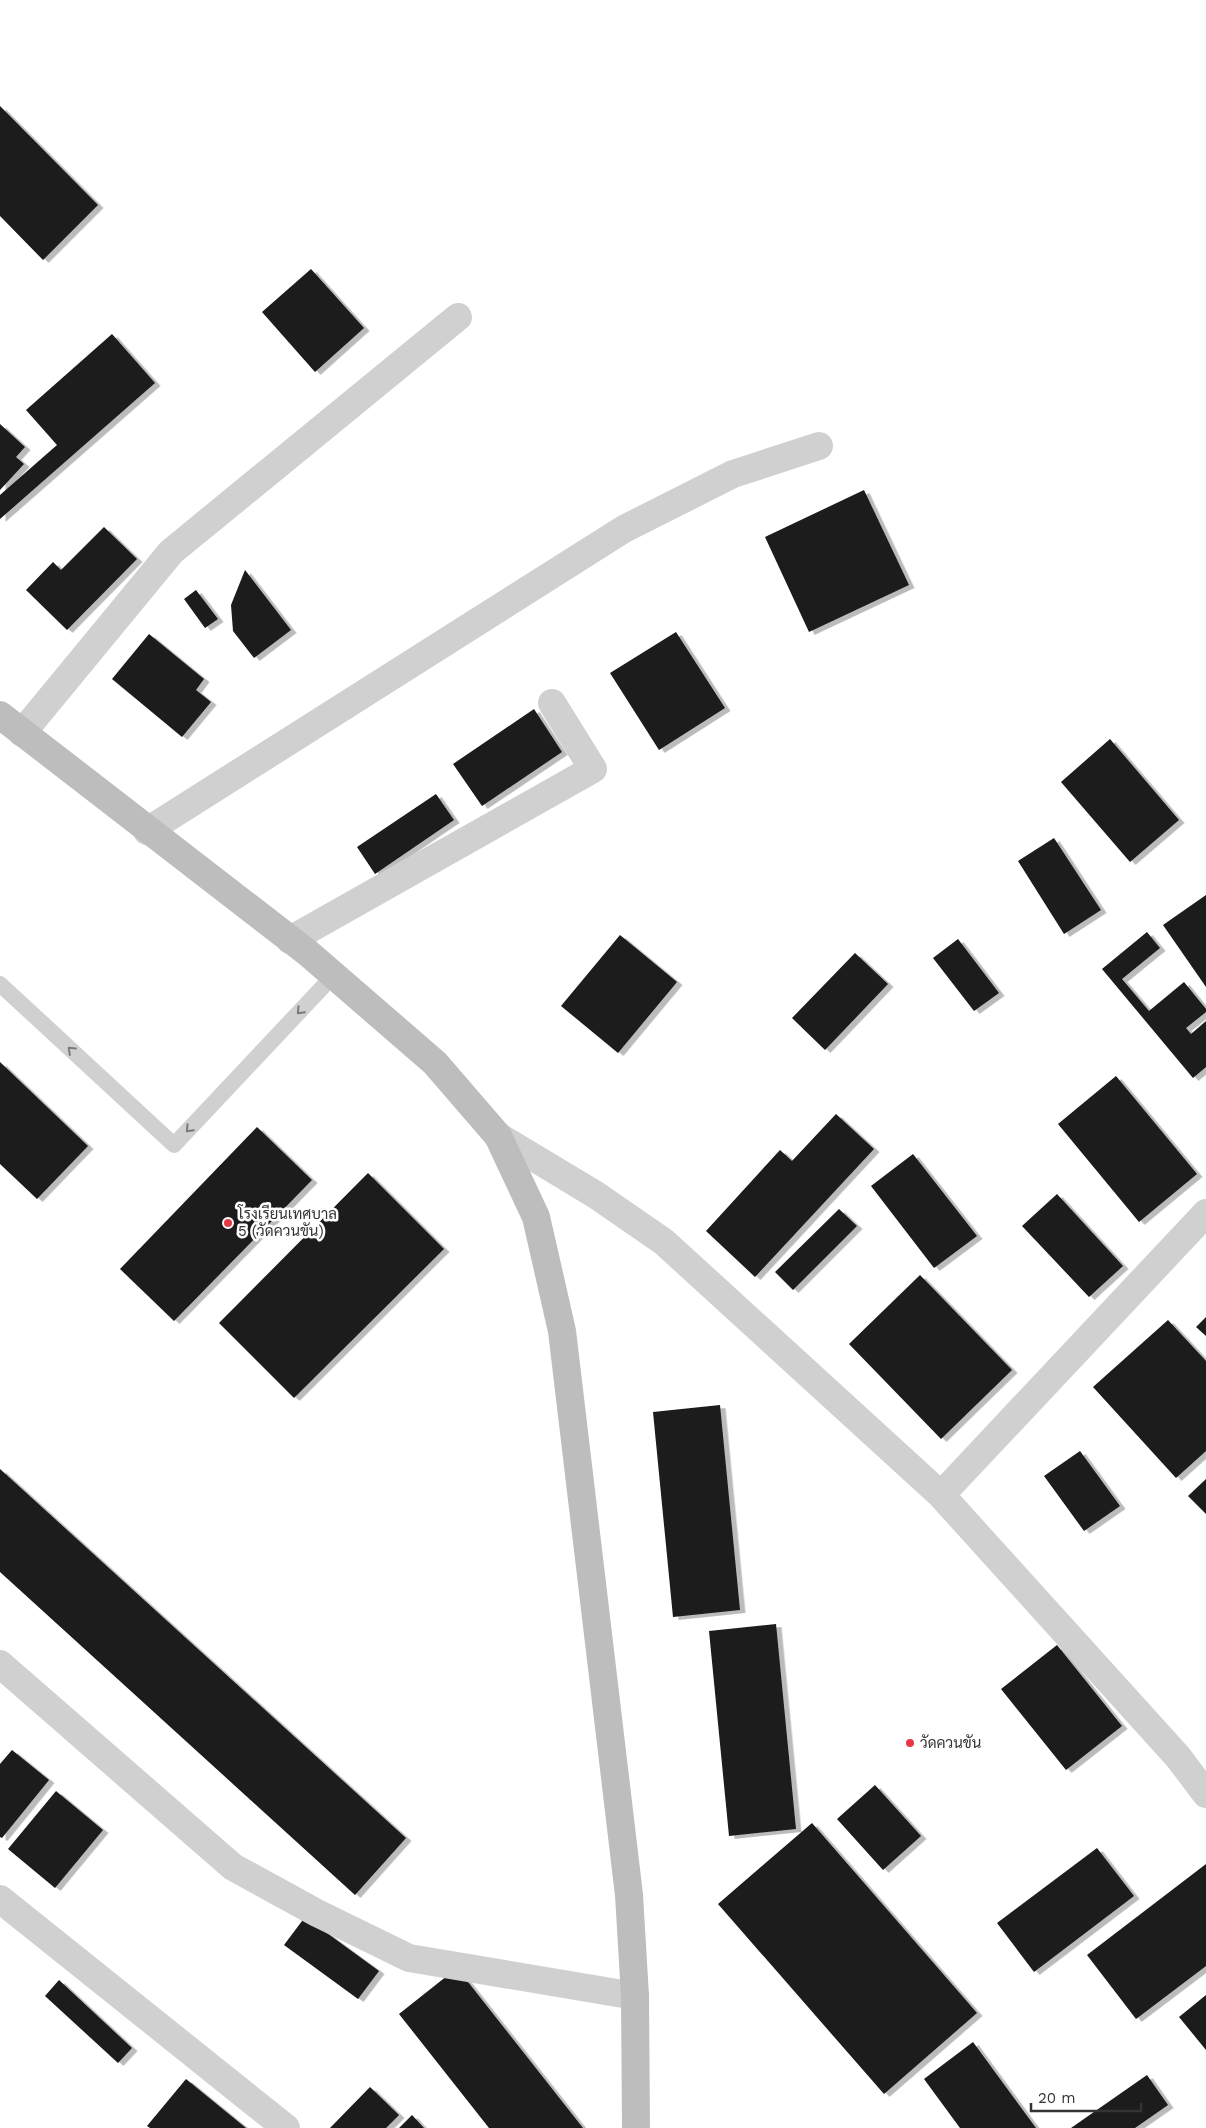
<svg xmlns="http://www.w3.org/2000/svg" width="1206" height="2128" font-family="'Work Sans',Sarabun,sans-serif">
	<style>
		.building { fill: #1a1a1a; filter: url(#shadow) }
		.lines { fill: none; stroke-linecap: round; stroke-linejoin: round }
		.lane { stroke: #d0d0d0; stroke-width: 16 }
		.street { stroke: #d0d0d0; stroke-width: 28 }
		.secondary { stroke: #bdbdbd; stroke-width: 28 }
		.oneway { stroke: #7a7a7a }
		.poi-dot { fill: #e63946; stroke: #fff; stroke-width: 2 }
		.labels { text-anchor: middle; stroke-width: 5; stroke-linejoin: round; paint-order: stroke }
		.poi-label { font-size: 15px; fill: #333; stroke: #fff; text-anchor: start }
	</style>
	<defs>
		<filter id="shadow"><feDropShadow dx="5.5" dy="3" stdDeviation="0" flood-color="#0004"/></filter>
	</defs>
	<rect width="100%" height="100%" fill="#fff"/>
	<!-- building -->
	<path class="building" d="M0,106l98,99 -55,55 -43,-44z
		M311,269l53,59 -49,44 -53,-60z
		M112,334l43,49 -155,136v-24l57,-50 -31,-35z
		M0,424l25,23 -9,10 8,7 -24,26z
		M864,490l45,95 -100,47 -44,-95z
		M104,527l33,32 -70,71 -41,-40 27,-28 8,8z
		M245,570l46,60 -37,28 -21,-27 -2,-26z
		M196,590l22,29 -13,9 -21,-29z
		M676,632l49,76 -66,42 -49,-77z
		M149,634l55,45 -8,11 15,12 -29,35 -70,-58z
		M534,709l28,43 -80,54 -29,-42z
		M1110,739l69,81 -49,42 -69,-80z
		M436,794l18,26 -79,54 -18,-27z
		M1054,838l47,72 -37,24 -46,-73z
		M1206,895v92l-43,-62z
		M1147,932l13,16 -38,31 27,32 35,-29 22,27v3l-20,16 5,6 15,-13v46l-13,11 -91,-109z
		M620,935l57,47 -59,71 -57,-47z
		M958,939l41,54 -25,18 -41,-53z
		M855,953l33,31 -63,66 -33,-32z
		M0,1062l88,84 -51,53 -37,-35z
		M1116,1076l81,98 -58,48 -81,-98z
		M836,1114l38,35 -119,128 -49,-46 74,-81 12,11z
		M257,1127l55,53 -138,141 -54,-52z
		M913,1154l64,82 -43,32 -63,-82z
		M368,1173l76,76 -150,149 -75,-75z
		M1057,1194l66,72 -34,31 -67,-71z
		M839,1209l18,17 -64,64 -18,-18z
		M920,1275l92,95 -71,69 -92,-95z
		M1206,1317v19l-10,-9z
		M1168,1320l38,41v90l-30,27 -83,-91z
		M720,1405l20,205 -67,7 -20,-205z
		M1080,1451l40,55 -36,25 -40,-55z
		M0,1469l406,369 -51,57 -355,-323z
		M1206,1479v35l-18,-18z
		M776,1624l20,205 -67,7 -20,-205z
		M1057,1645l65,81 -56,44 -65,-81z
		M12,1750l37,30 -47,58 -2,-1v-73z
		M875,1785l46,51 -38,34 -46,-51z
		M56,1791l47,39 -48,58 -47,-39z
		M812,1823l165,190 -93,81 -166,-190z
		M1097,1848l37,48 -100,76 -37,-49z
		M1206,1864v102l-70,53 -49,-64z
		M305,1917l74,54 -21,28 -74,-54z
		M457,1968l126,160h-94l-90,-114z
		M59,1980l73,68 -14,15 -73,-67z
		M1206,1995v55l-27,-33z
		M973,2042l63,86h-76l-36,-49z
		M1147,2075l21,30 -33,23h-64z
		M186,2079l60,49h-96l-3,-2z
		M370,2087l29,28 -13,13h-56z
		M412,2115l12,13h-25z"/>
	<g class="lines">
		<!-- lane -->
		<path class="lane" d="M0,984l174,161 160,-170"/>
		<!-- street -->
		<path class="street" d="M22,733l149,-181 287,-235
			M147,831l477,-302 109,-55 86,-28
			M290,940l303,-171 -41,-66
			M498,1136l98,59 68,47 277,253 237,262 28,37
			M941,1495l265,-282
			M0,1664l233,203 84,46 92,45 226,38
			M0,1899l286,229"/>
		<!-- secondary -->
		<path class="secondary" d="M0,715l308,238 127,110 63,73 38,81 26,114 67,564 6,101 1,132"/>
	</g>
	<!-- one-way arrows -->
	<defs><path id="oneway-chevron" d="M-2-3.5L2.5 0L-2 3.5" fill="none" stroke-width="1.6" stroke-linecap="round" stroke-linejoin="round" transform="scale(1.25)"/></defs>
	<g class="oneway">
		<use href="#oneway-chevron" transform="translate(300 1011) rotate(133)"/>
		<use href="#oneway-chevron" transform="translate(71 1050) rotate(-137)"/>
		<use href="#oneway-chevron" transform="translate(189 1129) rotate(133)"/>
	</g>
	<!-- markers -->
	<g class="poi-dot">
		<circle cx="228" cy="1223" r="5"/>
		<circle cx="910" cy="1743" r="5"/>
	</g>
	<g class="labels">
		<!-- poi labels -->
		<g class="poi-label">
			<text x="238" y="1219">โรงเรียนเทศบาล<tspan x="238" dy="17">5 (วัดควนขัน)</tspan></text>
			<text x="920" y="1748">วัดควนขัน</text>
		</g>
	</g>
	<!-- scale -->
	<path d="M1031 2103v8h110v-8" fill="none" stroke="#333333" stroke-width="2.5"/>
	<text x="1038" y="2103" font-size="15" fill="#333333" stroke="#ffffff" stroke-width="4" paint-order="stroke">20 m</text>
</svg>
